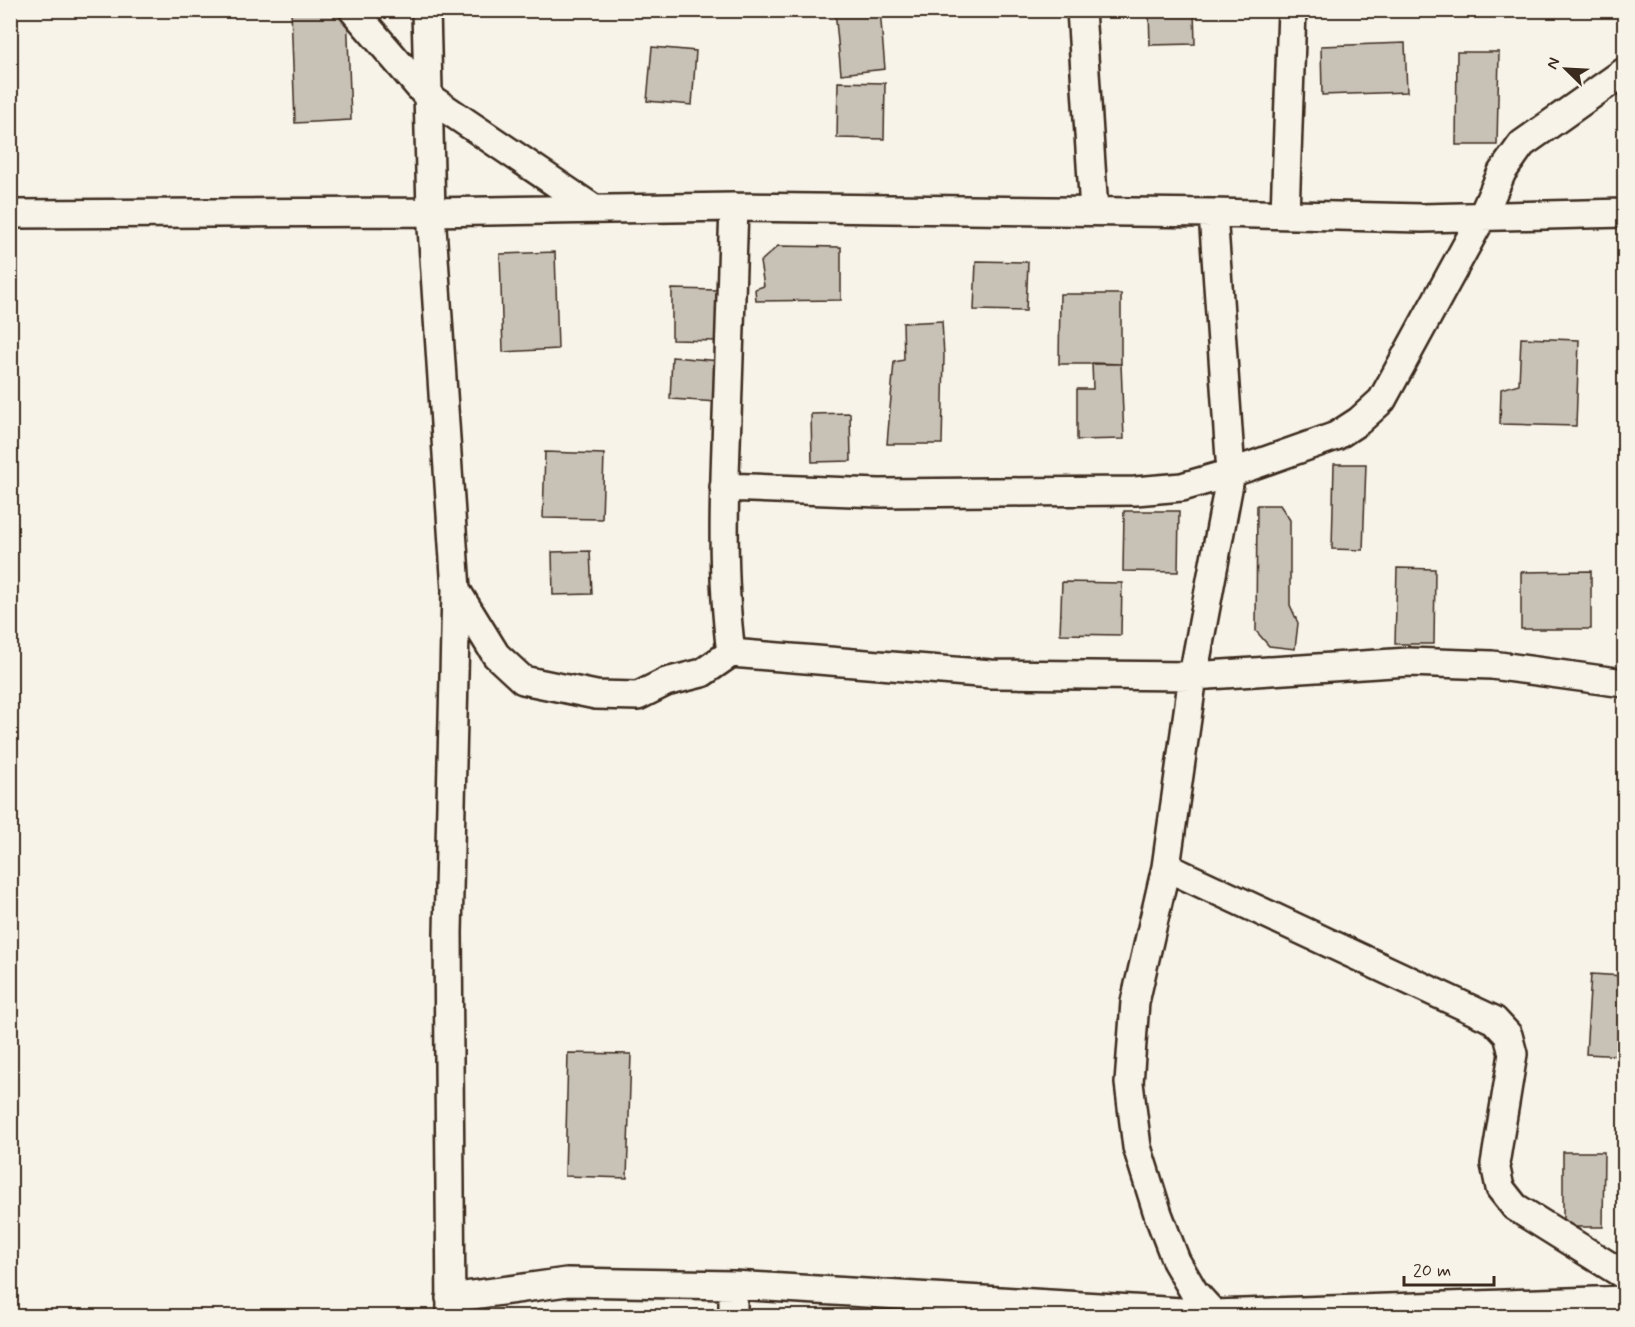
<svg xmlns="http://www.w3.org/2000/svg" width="1635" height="1327" font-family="Mynerve,sans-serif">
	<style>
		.building { fill: #c8c1b6; stroke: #3b2a1e; stroke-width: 1.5 }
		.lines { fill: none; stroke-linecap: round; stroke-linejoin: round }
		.minor-casing { stroke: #3b2a1e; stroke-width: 32 }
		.minor { stroke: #f7f3e8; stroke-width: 27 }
	</style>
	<rect width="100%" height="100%" fill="#f7f3e8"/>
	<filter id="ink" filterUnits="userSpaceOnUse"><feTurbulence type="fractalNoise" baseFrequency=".0167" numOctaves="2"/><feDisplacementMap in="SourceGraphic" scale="12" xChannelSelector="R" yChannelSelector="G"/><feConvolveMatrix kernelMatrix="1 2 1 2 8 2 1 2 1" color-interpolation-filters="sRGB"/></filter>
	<g filter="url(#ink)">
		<!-- building -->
		<path class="building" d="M291,10h56l4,110 -56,3z
			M835,10h45l5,59 -44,5z
			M1149,10h45l1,34 -45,1z
			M1405,43l2,49 -85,3 -1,-49z
			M652,47l44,4 -4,54 -45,-4z
			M1457,52h42l-2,93h-41z
			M838,82l47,1 -1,56 -47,-1z
			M778,246l63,1v53l-85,1 -1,-12 9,-3 -4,-24z
			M555,252l3,97 -55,3 -3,-98z
			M976,261l52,1 -2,49 -52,-1z
			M672,289l46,1v51l-46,-1z
			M1060,294h61v70h-62z
			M942,321l2,35 -2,88h-55l7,-82 10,-2 -1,-37z
			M1521,338l58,2 -3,86 -76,-2 1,-35 18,-5z
			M672,357l49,4 -3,41 -48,-3z
			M1092,363l29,1 3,75 -47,1v-51h16z
			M850,413l1,48 -39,1 -1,-48z
			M545,452l59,2 -2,65 -59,-1z
			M1334,464h32l-3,86 -31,-1z
			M1257,505h23l10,15v85l8,18 -3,26 -26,-3 -13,-15z
			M1124,511h55l-1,61 -55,-1z
			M590,551l2,43 -39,1 -1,-43z
			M1397,568l38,1 -1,75h-39z
			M1591,571v58h-70v-57z
			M1062,582l60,1 -1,52 -61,-1z
			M1591,974l33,2v80l-38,-2z
			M568,1053l63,1 -4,124 -62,-2z
			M1563,1152h41l-1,75h-40z"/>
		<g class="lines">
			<!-- minor casing -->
			<g class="minor-casing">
				<path id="minor" d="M353,10l74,86 167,113
					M426,10l5,202 25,378 -8,343 3,383
					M1081,10l13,201
					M10,214l421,-2 303,-5 479,6 209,5 202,-5
					M1285,214l7,-204
					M724,487l155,6 256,-2 47,-4 49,-14 -18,-260
					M456,590l40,65 27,25 73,15 42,1 28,-14 36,-9 29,-20 260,21 202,2 215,-14 84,3 132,18
					M731,653c-10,-78 -7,-157 -4,-236 2,-70 5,-140 7,-210
					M1166,867l328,153 14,15 5,19 -18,110 5,24 15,19 109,68
					M450,1298l117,-16 166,3 481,29 410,-14
					M733,1316v-31
					M1215,1316l-1,-2 -20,-22 -18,-31 -18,-47 -21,-67 -8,-64 6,-81 31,-135 27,-191 38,-203 105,-37 23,-15 23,-21 100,-183 20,-45 20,-28 102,-72"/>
			</g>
			<!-- minor -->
			<use href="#minor" class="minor"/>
		</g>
	</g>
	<!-- margin -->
	<rect width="1635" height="1327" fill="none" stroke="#f7f3e8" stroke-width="36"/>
	<rect x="18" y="18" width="1599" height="1291" fill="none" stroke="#3b2a1e" stroke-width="2" filter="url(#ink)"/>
	<!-- north arrow -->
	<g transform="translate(1566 69) rotate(294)" stroke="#f7f3e8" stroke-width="4.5" paint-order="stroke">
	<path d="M0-4.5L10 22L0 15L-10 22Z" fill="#3b2a1e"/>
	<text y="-9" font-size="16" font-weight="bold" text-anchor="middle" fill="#3b2a1e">N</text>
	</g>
	<!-- scale -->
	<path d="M1404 1276v9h90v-9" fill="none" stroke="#3b2a1e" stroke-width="3"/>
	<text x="1413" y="1276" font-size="18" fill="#3b2a1e" stroke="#f7f3e8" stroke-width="4.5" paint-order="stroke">20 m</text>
</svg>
